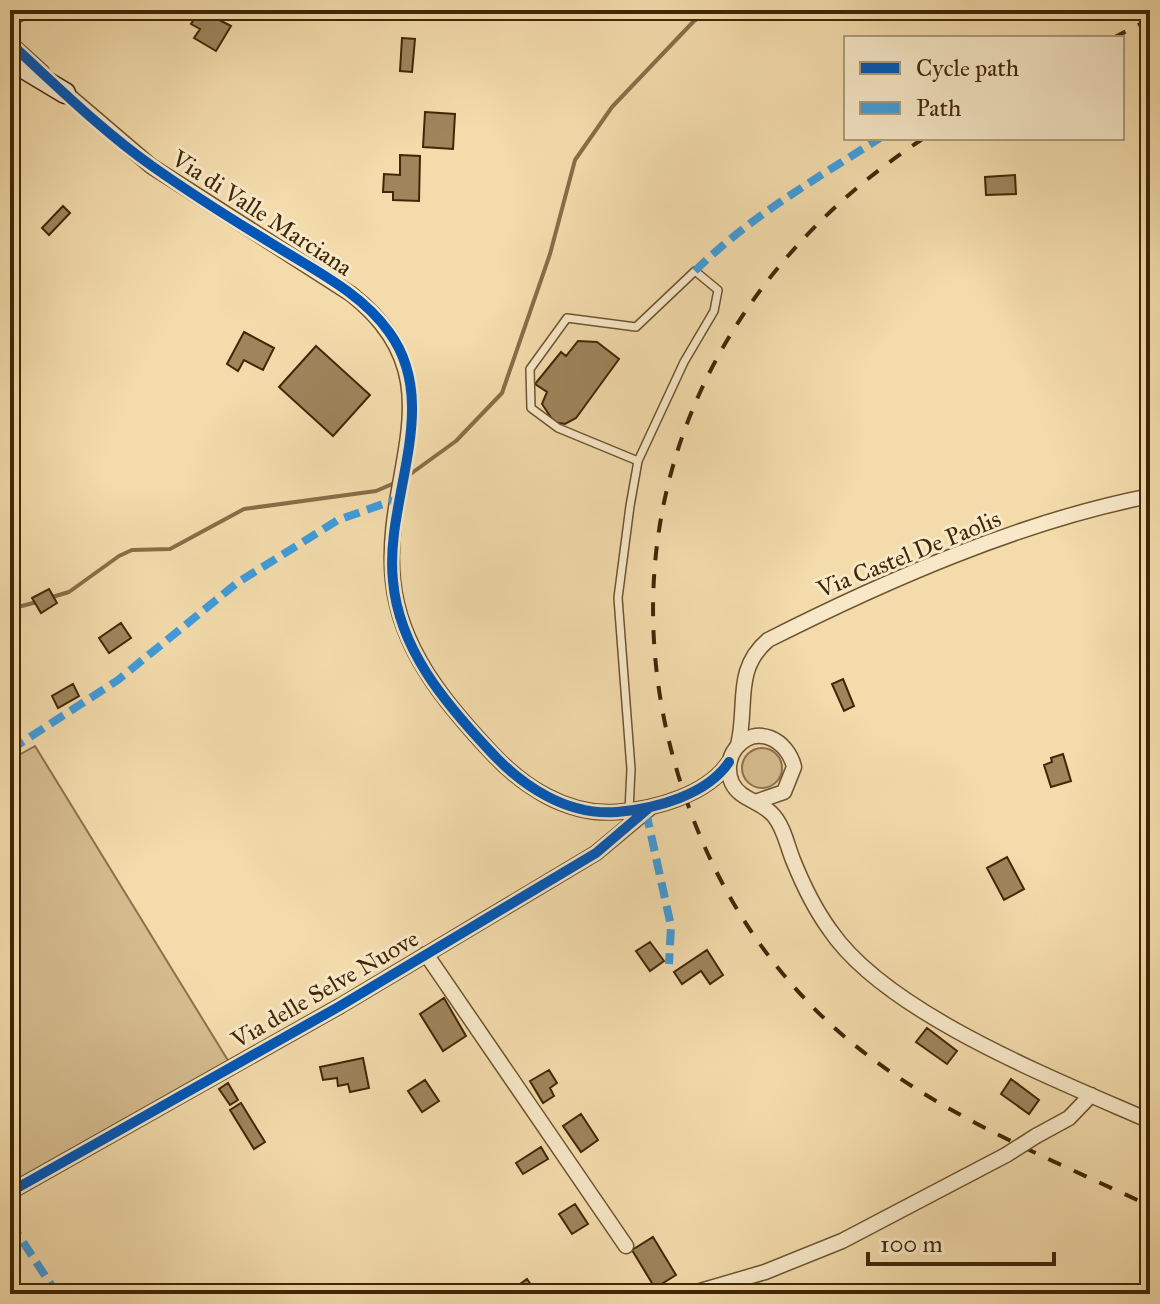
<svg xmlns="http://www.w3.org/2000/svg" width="1160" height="1304" font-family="'IM FELL Great Primer',serif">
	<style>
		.green { fill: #d5bc8f; stroke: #8b724a; stroke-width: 2 }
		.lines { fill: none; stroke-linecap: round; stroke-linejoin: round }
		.stream { stroke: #876e47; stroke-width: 4 }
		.building { fill: #9e855c; stroke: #412706; stroke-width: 2 }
		.lane-casing { stroke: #6e542f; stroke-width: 10 }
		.street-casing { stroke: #6e542f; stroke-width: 17 }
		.secondary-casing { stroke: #412706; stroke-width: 23 }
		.lane { stroke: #f7e8c8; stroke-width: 7 }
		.street { stroke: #f7e8c8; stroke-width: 14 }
		.secondary { stroke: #f7e8c8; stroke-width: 20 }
		.rail { stroke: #412706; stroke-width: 4; stroke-dasharray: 14 14; stroke-linecap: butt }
		.street-bridge-casing { stroke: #6e542f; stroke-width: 17; stroke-linecap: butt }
		.street-bridge { stroke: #f7e8c8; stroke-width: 14 }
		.quiet { stroke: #3f9cdd; stroke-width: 8; stroke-dasharray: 16 8; stroke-linecap: butt }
		.cycleway-casing { stroke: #f7e8c8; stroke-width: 15 }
		.cycleway { stroke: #0057b8; stroke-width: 10 }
		.labels { text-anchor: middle; stroke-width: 6; stroke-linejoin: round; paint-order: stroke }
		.street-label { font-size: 24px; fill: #412706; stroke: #f7e8c8 }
	</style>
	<rect width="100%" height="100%" fill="#f3dbab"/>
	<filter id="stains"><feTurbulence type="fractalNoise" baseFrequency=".0025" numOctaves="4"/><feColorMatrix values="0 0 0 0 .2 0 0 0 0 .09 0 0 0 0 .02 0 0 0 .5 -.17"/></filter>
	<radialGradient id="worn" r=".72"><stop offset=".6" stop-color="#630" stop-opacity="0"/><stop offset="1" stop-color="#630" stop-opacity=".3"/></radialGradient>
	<!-- green -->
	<path class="green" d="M35,746l197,321 -222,124v-431z
		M742 768a20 20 0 1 1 40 0a20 20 0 1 1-40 0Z"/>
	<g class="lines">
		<!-- stream -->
		<path class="stream" d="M405,478l51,-37 46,-48 48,-139 25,-94 37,-53 82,-86 16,-11
			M49,598l20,-6 50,-36 13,-6 38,-1 74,-40 132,-18 21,-9
			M10,609l27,-7"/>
	</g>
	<!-- building -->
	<path class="building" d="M200,10l31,16 -15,25 -22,-13 6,-9 -9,-5z
		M402,38l13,1 -3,33 -12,-1z
		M425,112l30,2 -2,35 -30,-2z
		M400,155l20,1 -1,45 -26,-1v-8h-10l1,-18 16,1z
		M1015,175l1,19 -30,1 -1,-18z
		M63,206l7,7 -21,22 -7,-7z
		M244,332l30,16 -11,22 -19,-10 -6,11 -11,-7z
		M578,341l19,1 22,17 -43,59 -11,6 -11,-2 -12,-18 5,-12 -12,-8 26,-32 5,4z
		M316,346l54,49 -37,41 -54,-49z
		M49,589l8,14 -16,10 -9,-15z
		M121,623l10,15 -22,15 -10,-15z
		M843,679l11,27 -10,5 -12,-27z
		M73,684l6,12 -21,12 -6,-12z
		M1063,754l8,27 -20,6 -7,-22 8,-3 -1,-4z
		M1007,857l17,32 -20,11 -17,-32z
		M650,942l14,19 -14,10 -14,-20z
		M707,950l16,25 -13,9 -9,-13 -19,13 -8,-12z
		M444,998l22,38 -23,15 -23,-37z
		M927,1028l30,23 -10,13 -31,-22z
		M363,1058l6,30 -19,4 -2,-8 -10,2 -1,-8 -14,2 -3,-13z
		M549,1070l8,13 -7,5 4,8 -11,7 -13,-22z
		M1011,1079l28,21 -10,14 -28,-20z
		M425,1080l14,21 -17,11 -14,-21z
		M228,1083l10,17 -8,5 -11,-16z
		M241,1103l24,39 -11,7 -24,-39z
		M581,1114l17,26 -17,12 -18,-26z
		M541,1147l7,12 -25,15 -7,-11z
		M575,1204l13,20 -16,10 -13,-20z
		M653,1237l23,38 -21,13 -23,-38z
		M527,1279l9,13 -21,2 -3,-4z"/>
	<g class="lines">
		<!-- lane casing -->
		<g class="lane-casing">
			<path id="lane" d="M629,811l2,-42 -13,-171 12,-92 8,-45 46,-99 30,-51 4,-21 -23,-19 -59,56 -69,-9 -37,51 1,39 27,20 80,33"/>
		</g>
		<!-- street casing -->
		<g class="street-casing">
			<path id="street" d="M10,19l16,-9
				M10,43l32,29
				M61,89l90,77 200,128c110,86 30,178 42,287 7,68 52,122 97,170 32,35 77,65 127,61 38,-3 90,-17 112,-50
				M738,745c10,-39 -5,-75 30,-105 117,-59 253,-119 382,-144
				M758,801l26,-9 10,-25c-6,-27 -38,-44 -58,-19 -8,10 -9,24 -4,35 8,17 30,18 42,33 10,12 13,29 19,44 10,25 21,48 37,70 57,84 227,150 320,191
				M426,954l200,292
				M1036,1136l33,-18 22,-23
				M10,1192l330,-186 256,-153 54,-45
				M690,1294l75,-22 77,-31 164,-86"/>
		</g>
		<!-- secondary casing -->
		<g class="secondary-casing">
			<path id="secondary" d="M10,60l55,33"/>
		</g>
		<!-- lane -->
		<use href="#lane" class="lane"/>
		<!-- street -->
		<use href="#street" class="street"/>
		<!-- secondary -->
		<use href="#secondary" class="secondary"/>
		<!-- rail -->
		<path class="rail" d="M1113,38l37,-19
			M924,138c-214,140 -320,375 -249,626 28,99 77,186 152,257 92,86 211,132 323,185"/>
		<!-- street-bridge casing -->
		<g class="street-bridge-casing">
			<path id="street-bridge" d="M1006,1155l30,-19"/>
		</g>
		<!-- street-bridge -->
		<use href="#street-bridge" class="street-bridge"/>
		<!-- quiet -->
		<path class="quiet" d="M695,271c54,-54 121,-92 185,-133
			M10,750l108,-70 119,-97 101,-63 62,-22
			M646,812l25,114 -2,38
			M10,1222l47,72"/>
		<!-- cycleway casing -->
		<g class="cycleway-casing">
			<path id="cycleway" d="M10,43c46,42 91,87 142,123 41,29 84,56 127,82 39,24 83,46 110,84 54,74 -5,168 4,249 6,68 52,122 97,170 32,35 77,65 127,61 38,-3 90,-17 112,-50
				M10,1192l330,-186 256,-153 54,-46"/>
		</g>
		<!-- cycleway -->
		<use href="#cycleway" class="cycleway"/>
	</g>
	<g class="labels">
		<!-- street labels -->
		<g class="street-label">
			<text transform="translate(262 213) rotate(33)" y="8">Via di Valle Marciana</text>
			<text transform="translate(909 554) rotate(-22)" y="8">Via Castel De Paolis</text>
			<text transform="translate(325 989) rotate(-30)" y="8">Via delle Selve Nuove</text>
		</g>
	</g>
	<!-- margin -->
	<rect width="1160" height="1304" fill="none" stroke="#f3dbab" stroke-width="40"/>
	<rect x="12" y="12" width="1136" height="1280" fill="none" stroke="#412706" stroke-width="4"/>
	<rect x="20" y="20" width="1120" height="1264" fill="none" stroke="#412706" stroke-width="2"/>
	<!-- legend -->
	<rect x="844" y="36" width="280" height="104" fill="#f7e8c8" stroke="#ae9b7a" stroke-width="2"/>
	<rect x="860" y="62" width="40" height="12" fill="#0057b8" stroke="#ae9b7a" stroke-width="2"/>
	<text x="916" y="76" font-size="24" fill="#412706">Cycle path</text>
	<rect x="860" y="102" width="40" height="12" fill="#3f9cdd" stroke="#ae9b7a" stroke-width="2"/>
	<text x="916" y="116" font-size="24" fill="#412706">Path</text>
	<!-- scale -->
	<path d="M868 1252v12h186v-12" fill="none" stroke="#412706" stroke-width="4"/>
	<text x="880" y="1252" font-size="24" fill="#412706" stroke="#f7e8c8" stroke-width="6" paint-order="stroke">100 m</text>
	<rect width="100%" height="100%" filter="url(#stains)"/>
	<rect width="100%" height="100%" fill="url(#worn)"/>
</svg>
